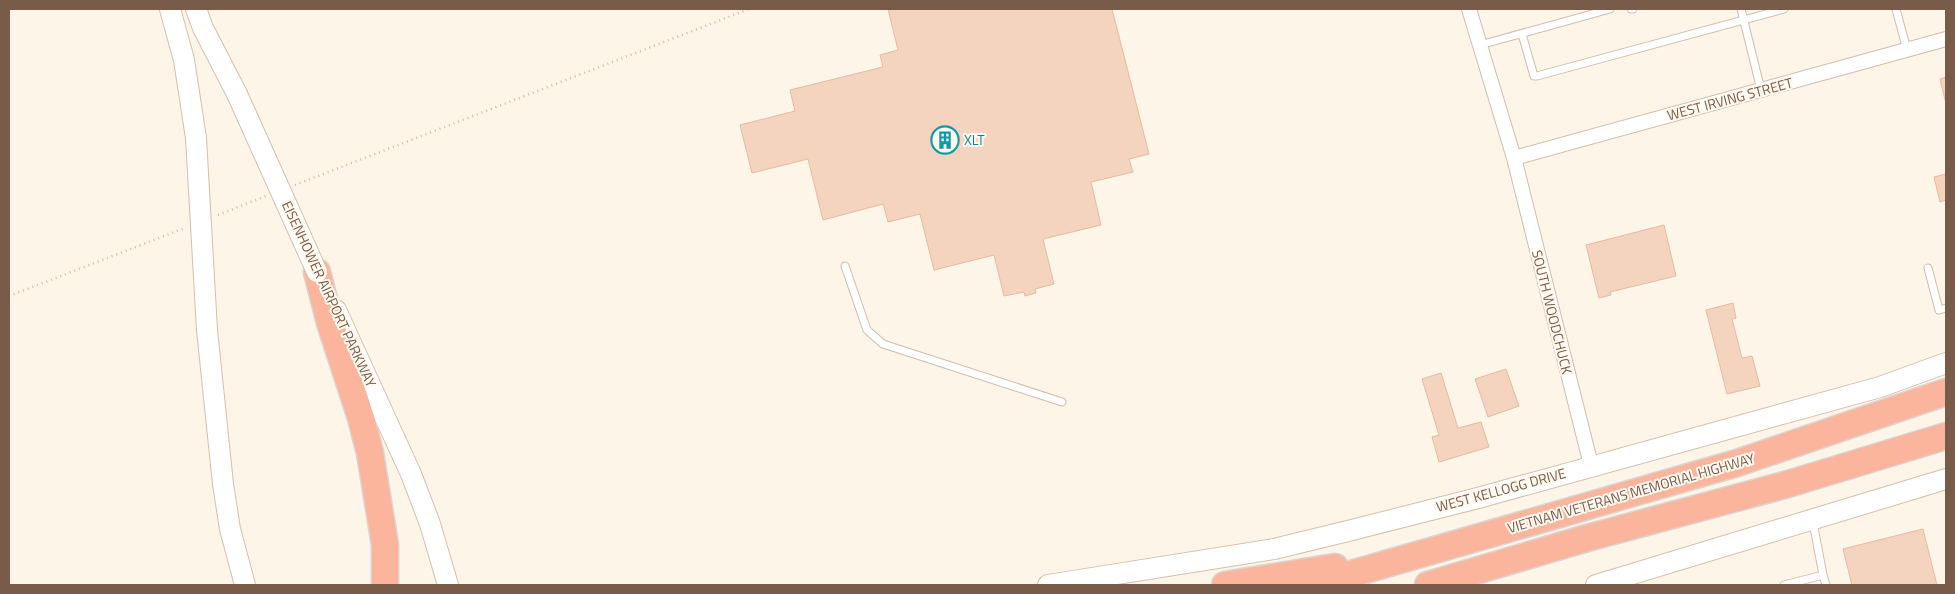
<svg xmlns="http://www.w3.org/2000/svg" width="1955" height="594" font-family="'Titillium Web',sans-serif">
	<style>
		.building { fill: #f4d4be; stroke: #e8ba9d }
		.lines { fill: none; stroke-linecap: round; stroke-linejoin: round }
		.lane-casing { stroke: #d0bdac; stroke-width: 9 }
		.street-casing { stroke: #d0bdac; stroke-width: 16 }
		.secondary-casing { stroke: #d6bfac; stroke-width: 22 }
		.highway-casing { stroke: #dcd4d0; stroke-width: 29 }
		.path { stroke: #dab7a0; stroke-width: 2.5; stroke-dasharray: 1 4; stroke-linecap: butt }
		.lane { stroke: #fff; stroke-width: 7 }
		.street { stroke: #fff; stroke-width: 14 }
		.secondary { stroke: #fff; stroke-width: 20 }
		.highway { stroke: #fab59c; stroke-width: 26 }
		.secondary-bridge-casing { stroke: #d6bfac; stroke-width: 22; stroke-linecap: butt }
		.secondary-bridge { stroke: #fff; stroke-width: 20 }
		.labels { text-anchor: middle; stroke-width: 4; stroke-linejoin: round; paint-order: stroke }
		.street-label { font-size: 14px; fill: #795b4a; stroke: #fff9ef }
		.culture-label { font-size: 14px; fill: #0d838f; stroke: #fff9ef; text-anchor: start }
	</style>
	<rect width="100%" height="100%" fill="#fdf5e8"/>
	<!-- building -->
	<path class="building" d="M888,9h224l37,145 -20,5 4,13 -42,10 10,43 -58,14 11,45 -19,5 1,4 -11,3 -1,-4 -20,4 -10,-41 -60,15 -14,-56 -32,8 -5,-18 -60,16 -15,-61 -56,14 -12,-48 55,-14 -5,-21 93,-23 -3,-12 18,-5z
		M1946,77v27l-6,-25z
		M1946,174v26l-6,2 -6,-25z
		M1664,225l12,51 -66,16 1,3 -12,3 -13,-53z
		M1733,303l3,15 -4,1 10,39 10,-2 8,30 -33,8 -21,-84z
		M1506,369l13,37 -31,11 -13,-38z
		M1441,373l17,55 23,-6 8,25 -50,15 -7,-25 7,-2 -17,-56z
		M1923,529l14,56h-85l-9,-36z"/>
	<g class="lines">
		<!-- lane casing -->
		<g class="lane-casing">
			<path id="lane" d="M1631,9h2
				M1741,9l20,81
				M1896,9l11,41
				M1522,34l12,42h3l247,-67
				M1480,45l130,-36
				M845,266l22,64 16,14 179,58
				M1928,268l11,42 7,-2
				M1823,575l3,10
				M1784,585l39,-10 -10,-53"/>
		</g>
		<!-- street casing -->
		<g class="street-casing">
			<path id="street" d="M1469,9l45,149 77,307
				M1514,158l432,-119"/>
		</g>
		<!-- secondary casing -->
		<g class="secondary-casing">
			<path id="secondary" d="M170,9l14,51 12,78
				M196,9l7,19 34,66
				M336,310l75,164 19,50 18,61
				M207,330l16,154 7,45 15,56
				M1048,585l226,-36 74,-18 130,-33 402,-111 66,-24
				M1596,585l350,-106"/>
		</g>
		<!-- highway casing -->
		<g class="highway-casing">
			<path id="highway" d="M317,272l13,51 31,95 9,35 15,92v40
				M1225,585l110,-18
				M1313,585l424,-122 209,-71
				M1428,585l159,-47 201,-54 158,-48"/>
		</g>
		<!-- path -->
		<path class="path" d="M295,185l454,-176
			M218,215l48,-19
			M9,296l176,-68"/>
		<!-- lane -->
		<use href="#lane" class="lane"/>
		<!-- street -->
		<use href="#street" class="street"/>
		<!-- secondary -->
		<use href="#secondary" class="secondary"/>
		<!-- highway -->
		<use href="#highway" class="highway"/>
		<!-- secondary-bridge casing -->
		<g class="secondary-bridge-casing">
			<path id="secondary-bridge" d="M237,94l80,178
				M196,138l11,192"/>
		</g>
		<!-- secondary-bridge -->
		<use href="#secondary-bridge" class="secondary-bridge"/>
	</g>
	<!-- icons -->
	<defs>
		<g id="building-ring" transform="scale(1.4375)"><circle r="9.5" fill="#fff9ef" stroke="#0f9aa8" stroke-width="1.5"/><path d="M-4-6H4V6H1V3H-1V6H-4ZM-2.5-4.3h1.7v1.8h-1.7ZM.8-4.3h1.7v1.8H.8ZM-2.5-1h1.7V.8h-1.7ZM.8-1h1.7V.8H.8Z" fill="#0f9aa8"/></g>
	</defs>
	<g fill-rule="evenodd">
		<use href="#building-ring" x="945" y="140"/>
	</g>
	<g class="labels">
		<!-- street labels -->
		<g class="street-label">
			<text transform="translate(1730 99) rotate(-15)" y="5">WEST IRVING STREET</text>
			<text transform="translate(329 294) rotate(65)" y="5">EISENHOWER AIRPORT PARKWAY</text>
			<text transform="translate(1552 312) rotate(76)" y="5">SOUTH WOODCHUCK</text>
			<text transform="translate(1501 490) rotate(-15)" y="5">WEST KELLOGG DRIVE</text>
			<text transform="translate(1631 493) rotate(-16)" y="5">VIETNAM VETERANS MEMORIAL HIGHWAY</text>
		</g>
		<!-- culture labels -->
		<g class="culture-label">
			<text x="964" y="145">XLT</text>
		</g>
	</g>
	<!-- border -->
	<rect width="1955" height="594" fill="none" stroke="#795b4a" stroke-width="20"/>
</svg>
